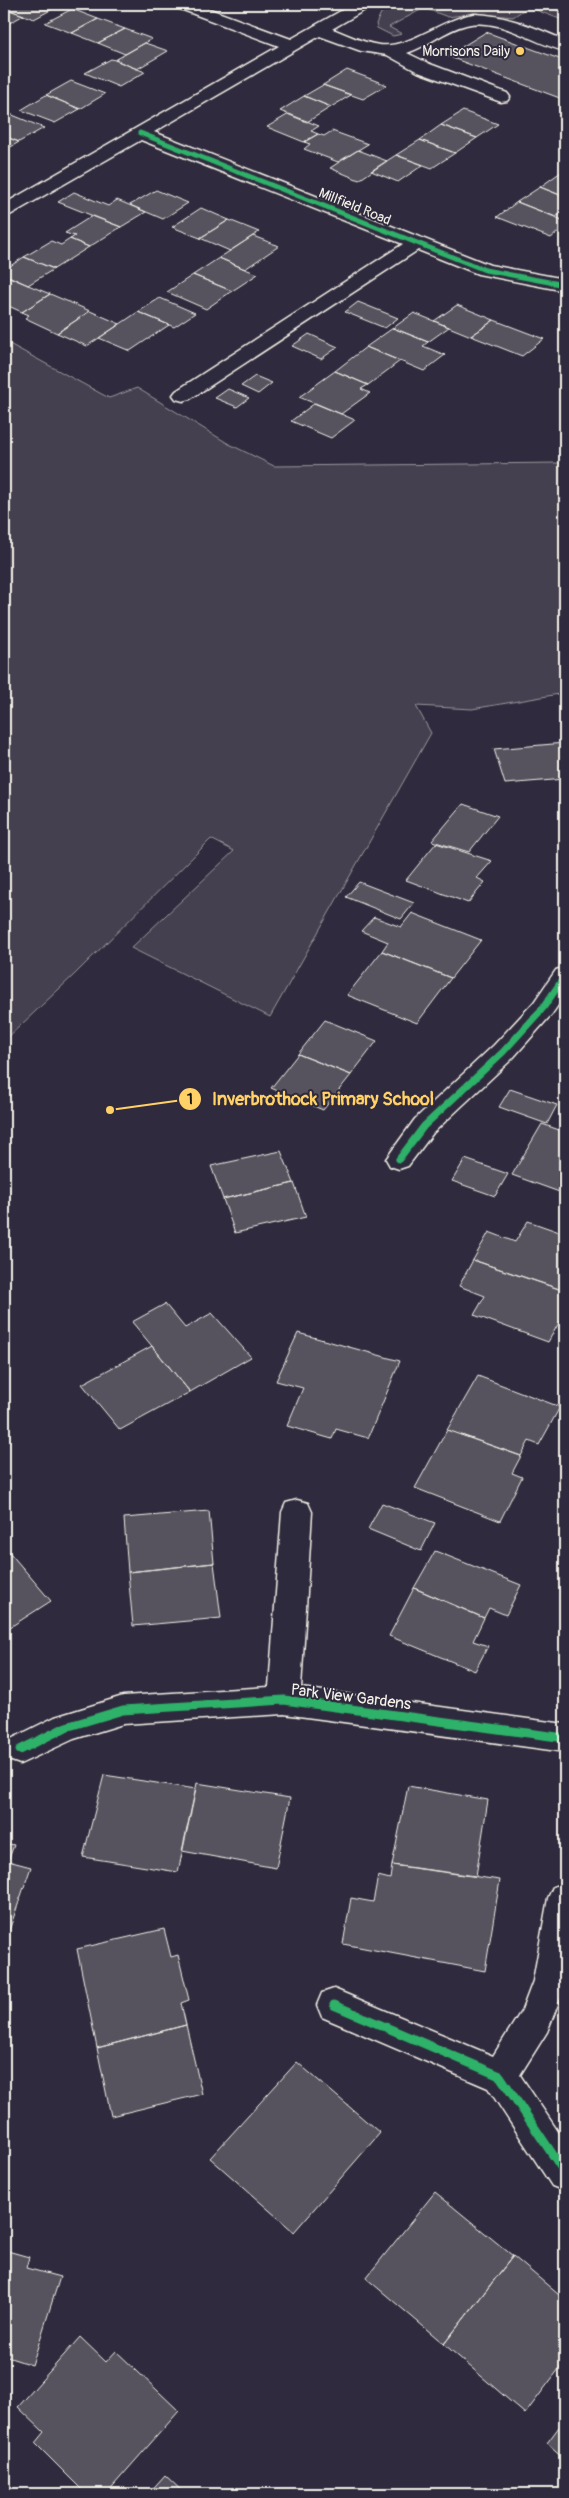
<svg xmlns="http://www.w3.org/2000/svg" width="569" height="2498" font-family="Pangolin,sans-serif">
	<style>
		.green { fill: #454050; stroke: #9c989c }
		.building { fill: #56525f; stroke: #f4f1e8 }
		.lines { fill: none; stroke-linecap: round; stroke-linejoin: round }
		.service-casing { stroke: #f4f1e8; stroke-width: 3 }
		.minor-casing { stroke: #f4f1e8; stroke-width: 3 }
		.service { fill: #2f2a3d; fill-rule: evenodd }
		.minor { fill: #2f2a3d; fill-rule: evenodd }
		.cycleway-far2-casing { stroke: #2f2a3d; stroke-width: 7 }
		.cycleway-far1-casing { stroke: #2f2a3d; stroke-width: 10 }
		.cycleway-casing { stroke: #2f2a3d; stroke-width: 12 }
		.cycleway-far2 { stroke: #2db169; stroke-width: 5 }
		.cycleway-far1 { stroke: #2db169; stroke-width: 7 }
		.cycleway { stroke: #2db169; stroke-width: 9 }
		.poi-dot { fill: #ffd166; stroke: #2f2a3d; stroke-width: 2 }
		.labels { text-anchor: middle; stroke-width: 4; stroke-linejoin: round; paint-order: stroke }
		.far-poi-label { font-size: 14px; fill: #f4f1e8; stroke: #2f2a3d; text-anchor: end }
		.far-street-label { font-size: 14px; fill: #f4f1e8; stroke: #2f2a3d }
		.street-label { font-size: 16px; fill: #f4f1e8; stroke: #2f2a3d }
		.leader { fill: none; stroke: #ffd166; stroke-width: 2 }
		.callout-dot { fill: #ffd166; stroke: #2f2a3d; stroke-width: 2 }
		.mark-label { font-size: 15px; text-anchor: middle; font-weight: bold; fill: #111 }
		.callout-label { font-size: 18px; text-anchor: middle; font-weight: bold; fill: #ffd166; stroke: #2f2a3d; stroke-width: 4; stroke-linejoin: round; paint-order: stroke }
	</style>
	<rect width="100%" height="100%" fill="#2f2a3d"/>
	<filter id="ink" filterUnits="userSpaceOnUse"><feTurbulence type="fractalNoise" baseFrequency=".02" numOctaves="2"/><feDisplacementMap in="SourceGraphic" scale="10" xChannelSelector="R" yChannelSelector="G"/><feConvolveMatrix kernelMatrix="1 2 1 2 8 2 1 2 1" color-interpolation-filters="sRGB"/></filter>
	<g filter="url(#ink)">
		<!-- green -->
		<path class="green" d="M396,4h143l26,9v8l-37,-14 -15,10 -37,-4 -28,4 -24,-9 -35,19 13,7 -9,2 -16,-8 -1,-4 5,-11z
			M4,341l105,57 28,-10 92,56 45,22 287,-3 4,19v211l-93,16 -56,-3 15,27 -161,284 -139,-69 103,-97 -23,-12 -136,135 -71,67z"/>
		<!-- building -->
		<path class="building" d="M4,4h49l5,2 -24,13 -30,-11z
			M4,8l20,7 -20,11z
			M72,9l26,10 -26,14 -27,-10z
			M98,19l27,10 -27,14 -26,-10z
			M125,29l27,10 -27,15 -27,-11z
			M486,32l79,29v39l-118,-44z
			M145,43l23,8 -31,18 -22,-9z
			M111,59l4,1 30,12 -26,15 -34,-14z
			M347,70l40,15 -24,14 -40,-14z
			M71,81l34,13 -25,15 -34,-14z
			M323,85l28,10 -20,12 -27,-11z
			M46,95l34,14 -25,14 -34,-13z
			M304,96l27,11 -24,15 -27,-11z
			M463,111l35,13 -21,14 -36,-13z
			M10,114l34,14 -25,14 -15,-6v-18z
			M289,114l30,12 -8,5 7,3 -14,8 -37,-15z
			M441,125l36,13 -22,15 -35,-13z
			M332,131l36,13 -30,18 -34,-13 6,-5 -6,-2 14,-8 6,2z
			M4,136l15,6 -15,9z
			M420,140l35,13 -23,15 -36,-13z
			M358,150l29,11 -28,19 -29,-12z
			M396,155l27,10 -25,17 -27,-11z
			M561,172l4,1v24l-25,-10z
			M540,187l25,10v13l-9,7 -39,-15z
			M156,190l32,13 -25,16 -33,-14z
			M74,192l34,14 9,-6 29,12 -25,15 -63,-25z
			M517,202l48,19v12l-2,2 -6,-2 -6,5 -54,-21z
			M201,208l28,12 -29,18 -28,-11z
			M92,216l29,11 -32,20 -19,-8 5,-3 -10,-3z
			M229,220l30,12 -29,19 -30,-13z
			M253,236l26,10 -34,23 -26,-11z
			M70,239l19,8 -35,22 -30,-12 27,-16 10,4z
			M24,257l30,12 -26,16 -24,-11v-4z
			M219,258l26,11 13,5 -26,17 -39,-16z
			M193,275l39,16 -26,18 -39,-17z
			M9,277l19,8 22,9 -28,18 -18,-8v-24z
			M50,294l40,17 -33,22 -32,-15 4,-3 -7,-3z
			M160,298l35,15 -21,14 -36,-15z
			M358,302l40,16 -13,10 -40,-16z
			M457,305l37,15 -23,16 -37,-15z
			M90,311l30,13 -33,22 -30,-13z
			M138,312l31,13 -39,26 -31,-13z
			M414,313l35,14 -21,15 -35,-14z
			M494,320l50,19 -22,17 -51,-20z
			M393,328l35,14 -5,4 22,9 -21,16 -58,-24z
			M309,334l29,13 -17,12 -29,-13z
			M366,347l34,14 -32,24 -33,-14z
			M335,371l33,14 -7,4 9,4 -29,21 -42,-17z
			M255,376l17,7 -14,11 -17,-8z
			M228,389l21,9 -12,9 -22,-9z
			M315,403l26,11 14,6 -24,18 -40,-17z
			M565,743v36l-60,5 -11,-35z
			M463,804l35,12 -29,36 -37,-11z
			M436,843l56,18 -15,17 8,4 -17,21 -62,-23z
			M359,882l55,21 -13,16 -55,-22z
			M412,913l69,27 -30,38 -69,-27 6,-9 -27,-11 13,-14 27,10z
			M382,951l69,27 -34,45 -70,-28z
			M325,1020l52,21 -26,34 -53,-21z
			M298,1054l53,21 -28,35 -52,-22z
			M510,1089l47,16 -10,19 -48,-17z
			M542,1124l23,8v62l-53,-19z
			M281,1151l13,32 -71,16 -12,-33z
			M465,1159l43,15 -13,22 -43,-15z
			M294,1183l12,34 -71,16 -12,-34z
			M528,1221l37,13v57l-92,-31 16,-28 26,10z
			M473,1260l92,31v32l-5,-2 -12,21 -74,-27 11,-19 -26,-10z
			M165,1304l20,24 27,-15 39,44 -61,35 -58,-70z
			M298,1333l102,28 -32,77 -32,-9 -4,10 -45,-13 16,-38 -27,-7z
			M152,1346l38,46 -70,38 -38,-46z
			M478,1376l82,31 -21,38 -10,-4 -8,15 -74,-26z
			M447,1430l74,26 -9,17 10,4 -22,44 -85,-33z
			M382,1503l53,20 -14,28 -53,-22z
			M209,1511l5,52 -86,9 -4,-54z
			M4,1546l47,55 -47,30z
			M435,1551l86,34 -15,30 -17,-7 -5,10 -70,-30z
			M214,1563l7,55 -88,8 -5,-54z
			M414,1588l70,30 -11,23 15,5 -13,25 -86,-35z
			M104,1775l92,14 -18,83 -95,-15z
			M197,1783l93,15 -14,70 -94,-17z
			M408,1786l80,14 -12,76 -84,-11z
			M4,1843l10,2 -6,16 23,6 -27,78z
			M392,1865l108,15 -15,91 -142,-27 8,-46 22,4 5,-26 12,3z
			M164,1929l7,28 7,-2 11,45 -8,3 5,22 -89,23 -20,-99z
			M186,2025l16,69 -91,22 -14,-68z
			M297,2062l83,71 -86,99 -84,-74z
			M435,2192l78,64 -69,88 -78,-66z
			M4,2250l25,7 -3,11 34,9 -28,88 -28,-9z
			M513,2256l52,44v61l-40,53 -81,-70z
			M80,2337l26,25 10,-11 63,60 -73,83h-20l-51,-51 9,-11 -26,-25z
			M565,2419v40l-18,-16z
			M165,2475l20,19h-37z"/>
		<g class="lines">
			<!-- service casing -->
			<g class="service-casing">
				<path id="service" d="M474,14c33,1 61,14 91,26v11c-32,-7 -64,-34 -99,-26 -21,5 -38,21 -59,28l23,11 77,29 3,4 -3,4 -6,1 -83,-30 -31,-17 -26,-4 -47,-17 -2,-4 2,-4 6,-1c20,5 38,17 59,20 31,4 61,-26 95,-31z"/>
			</g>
			<!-- minor casing -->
			<g class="minor-casing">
				<path id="minor" d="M173,4h23l95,35 62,-35h19l-2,3 -216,125 336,133 75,14v12l-87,-17 -60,-24 -228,149 -7,2 -7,-2 -3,-4 3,-4 227,-147 -262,-104 -131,75 -6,1v-12l275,-158 -104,-39z
					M565,967v28l-13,19 -40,45 -79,74 -25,33 -9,3 -9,-3 -4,-7 29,-40 79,-74 40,-43 22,-32z
					M297,1500l11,3 4,9 -11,176 264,36v28l-281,-38 -161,10 -49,15 -54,25 -11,-4 -5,-10 5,-10 46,-23 68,-21 146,-9 13,-175 4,-9z
					M565,1883v103l-18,46 -27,43 45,67v49l-13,-5 -64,-98 -166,-71 -5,-12 5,-12 12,-4 159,67 29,-46 11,-29 15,-83 5,-11z"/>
			</g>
			<!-- service -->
			<use href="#service" class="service"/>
			<!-- minor -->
			<use href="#minor" class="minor"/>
			<!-- cycleway-far2 casing -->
			<g class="cycleway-far2-casing">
				<path id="cycleway-far2" d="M140,133l345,137 80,15"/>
			</g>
			<!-- cycleway-far1 casing -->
			<g class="cycleway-far1-casing">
				<path id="cycleway-far1" d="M399,1159l25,-33 79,-74 40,-44 22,-32"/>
			</g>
			<!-- cycleway casing -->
			<g class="cycleway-casing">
				<path id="cycleway" d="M20,1750l46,-23 57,-17 161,-10 281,38
					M334,2005l166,71 65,97"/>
			</g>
			<!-- cycleway-far2 -->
			<use href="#cycleway-far2" class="cycleway-far2"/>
			<!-- cycleway-far1 -->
			<use href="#cycleway-far1" class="cycleway-far1"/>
			<!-- cycleway -->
			<use href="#cycleway" class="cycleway"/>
		</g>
	</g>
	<!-- markers -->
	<circle class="poi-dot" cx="520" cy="51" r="5"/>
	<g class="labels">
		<!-- far-poi labels -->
		<g class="far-poi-label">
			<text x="510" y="56">Morrisons Daily</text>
		</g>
		<!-- far-street labels -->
		<g class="far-street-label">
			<text transform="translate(355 206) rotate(22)" y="5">Millfield Road</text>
		</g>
		<!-- street labels -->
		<g class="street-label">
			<text transform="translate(351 1696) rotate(7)" y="6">Park View Gardens</text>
		</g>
	</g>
	<!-- callouts -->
	<path class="leader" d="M110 1110L190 1099"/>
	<g class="callout-dot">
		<circle cx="110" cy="1110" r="5"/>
		<circle cx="190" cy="1099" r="12"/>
	</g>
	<g class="mark-label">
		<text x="190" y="1104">1</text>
	</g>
	<g class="callout-label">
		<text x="323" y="1105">Inverbrothock Primary School</text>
	</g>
	<!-- margin -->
	<rect width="569" height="2498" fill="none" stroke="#2f2a3d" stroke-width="20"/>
	<rect x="10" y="10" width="549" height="2478" fill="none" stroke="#f4f1e8" stroke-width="2" filter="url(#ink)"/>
</svg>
